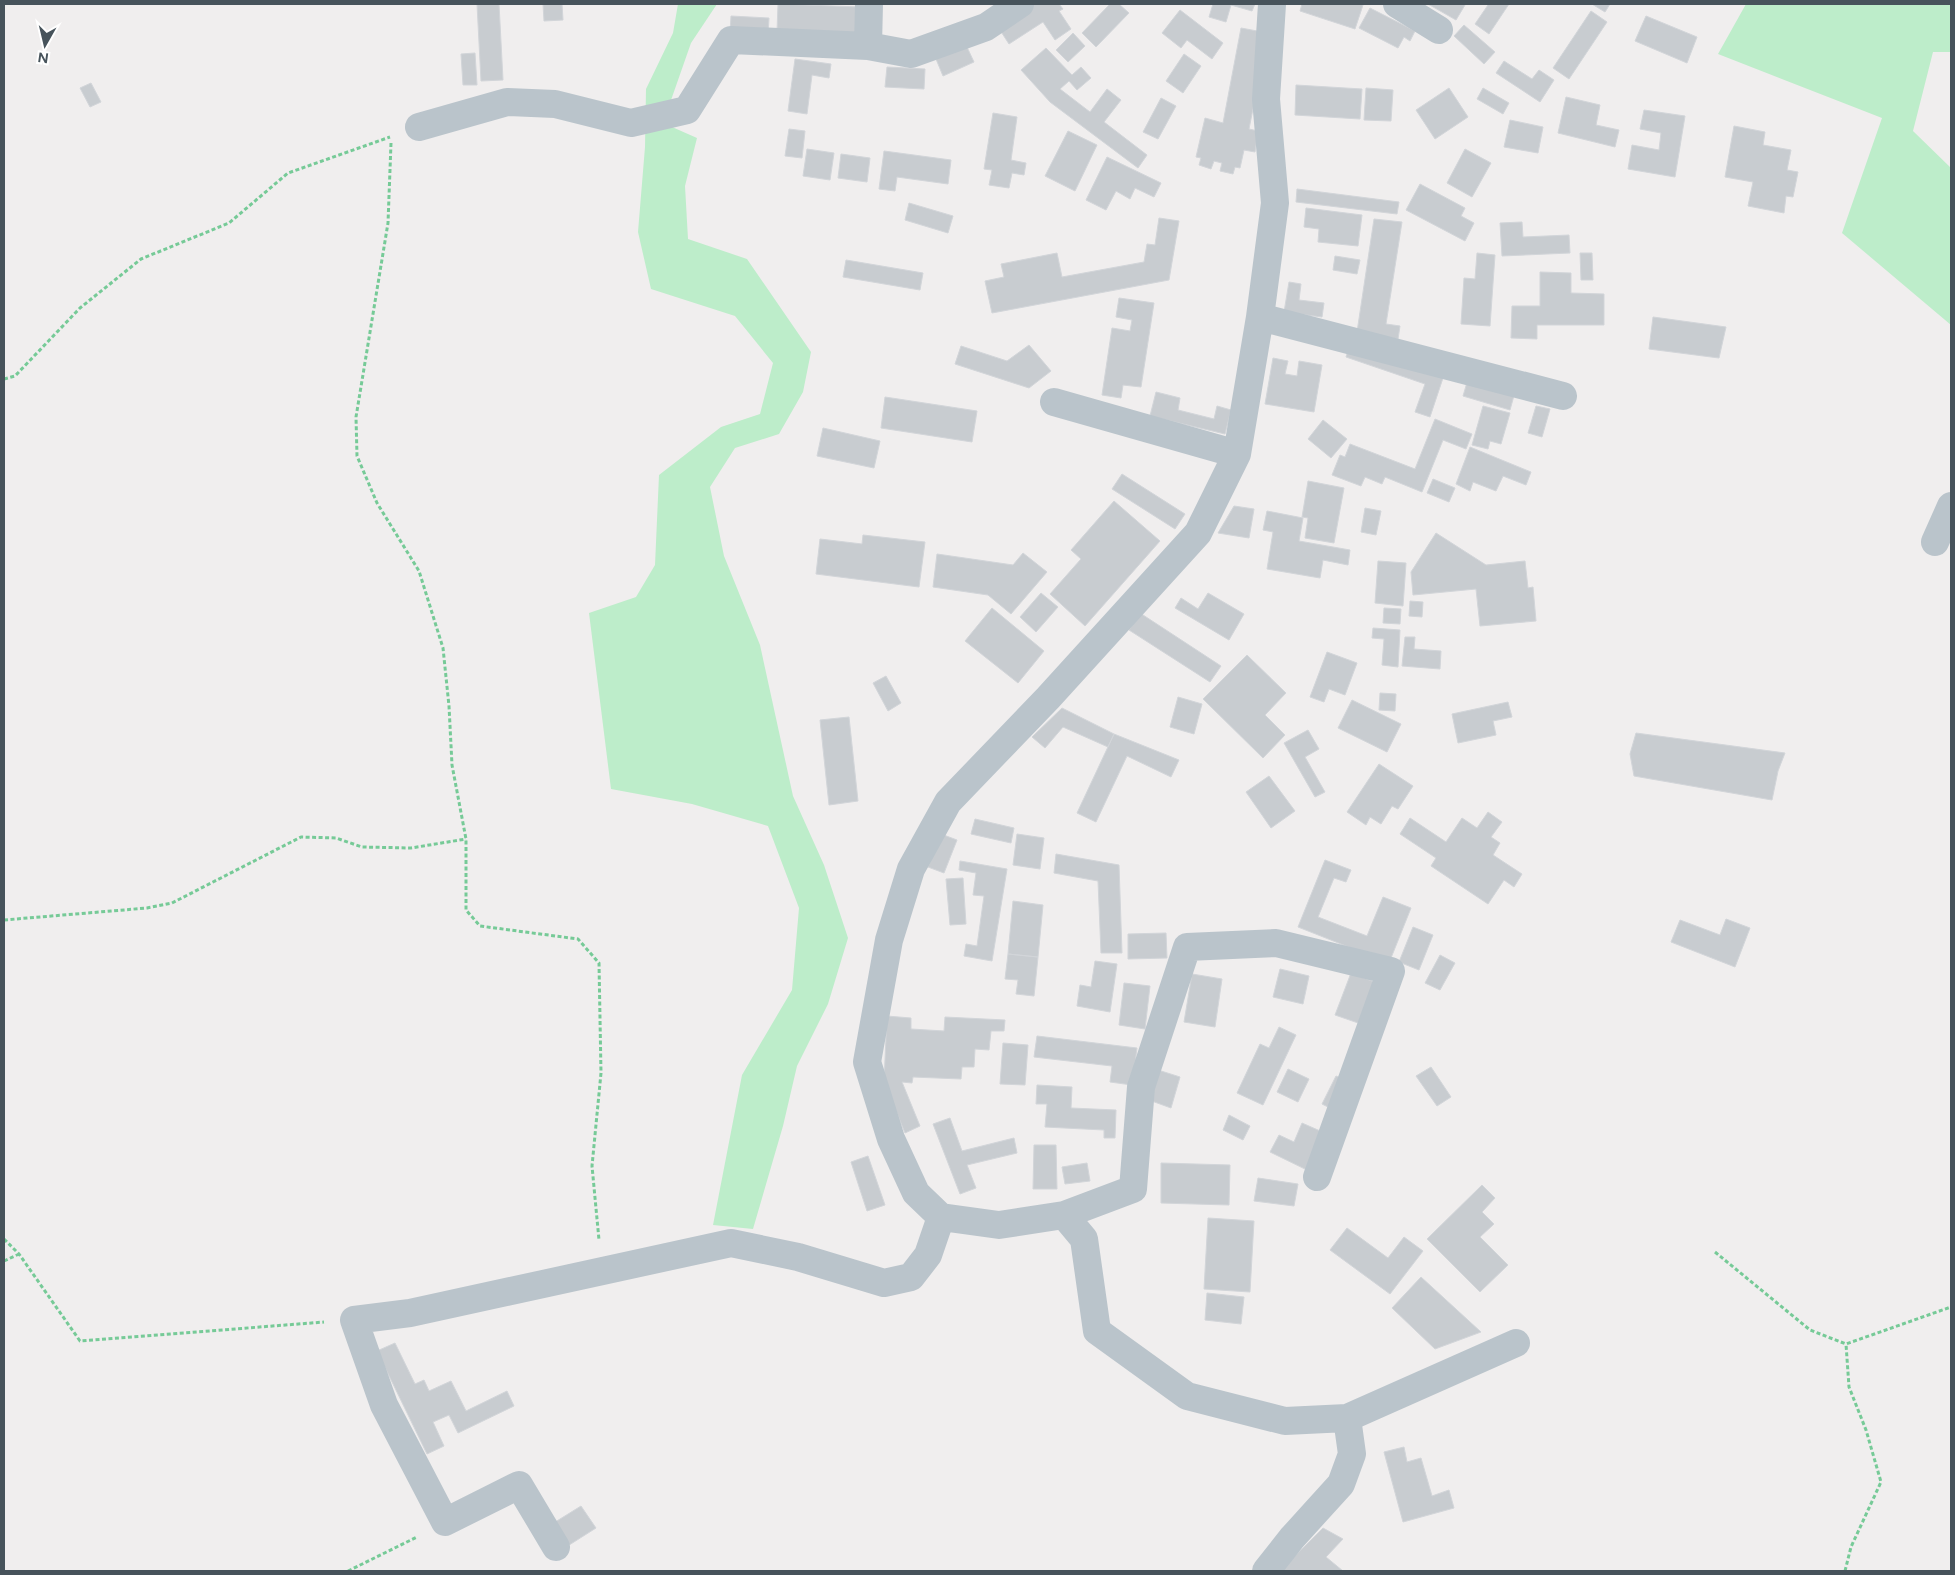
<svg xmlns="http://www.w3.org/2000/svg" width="1955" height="1575" font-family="Figtree,sans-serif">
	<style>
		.green { fill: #bdedca }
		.building { fill: #c8ccd0; stroke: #d2d5d9 }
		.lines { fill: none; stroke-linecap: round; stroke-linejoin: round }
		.path { stroke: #76ca97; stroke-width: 3; stroke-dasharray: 4 2.5; stroke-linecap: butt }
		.street { stroke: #bac4cb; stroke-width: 28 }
	</style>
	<rect width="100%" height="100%" fill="#f0eeee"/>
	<!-- green -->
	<path class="green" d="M678,4h39l-26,39 -28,80 34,15 -12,48 3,53 59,20 64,93 -8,40 -24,42 -44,14 -25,39 14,69 36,89 33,151 31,69 24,73 -20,66 -31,62 -14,60 -30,103 -40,-4 29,-150 50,-85 7,-82 -31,-82 -76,-22 -81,-15 -22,-176 47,-16 19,-32 4,-90 62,-48 39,-13 13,-51 -38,-47 -84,-27 -13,-57 7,-85 1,-58 27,-56z
		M1746,4h205v48h-18l-20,79 38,37v157l-109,-92 40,-115 -164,-64z"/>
	<!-- building -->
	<path class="building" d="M477,4h22l4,76 -22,1z
		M543,4h19l1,16 -19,1z
		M778,4l82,3 -2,29 -81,-4z
		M1032,4h27l4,5 -4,2 12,18 -16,11 -12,-18 -34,22 -11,-17z
		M1110,4h9l10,9 -33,34 -14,-14z
		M1213,4h42l-3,7 -21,-6 -5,17 -17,-5z
		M1302,4h58l3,1 -8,24 -55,-18z
		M1428,4h36l1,1 -9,15z
		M1486,4h23l-20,30 -14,-10 13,-19z
		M1592,4h18l-5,8z
		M1370,8l45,23 -5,10 -6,-4 -6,11 -39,-20z
		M1180,10l43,33 -11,16 -25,-19 -6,8 -19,-15z
		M1591,11l16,11 -38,57 -16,-11z
		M731,16l38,2 -1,17 -38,-2z
		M1646,16l51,21 -10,26 -52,-22z
		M1464,25l31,27 -11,12 -30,-28z
		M1241,28l27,5 -19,96 9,2 -3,21 -11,-2 -4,18 -5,-1 -2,7 -13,-3 2,-8 -8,-2 -3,8 -12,-4 2,-7 -5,-1 9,-39 18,5z
		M1073,33l12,13 -17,16 -12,-12z
		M966,45l8,17 -31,14 -7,-17z
		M1046,48l26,27 9,-8 10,11 -14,12 -8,-9 -9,8 30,23 17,-23 14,11 -17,22 43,33 -9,13 -88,-66 -29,-32z
		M475,53l2,32h-14l-2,-31z
		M1184,54l17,12 -18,27 -17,-12z
		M795,59l36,5 -2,14 -17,-3 -5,39 -19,-3z
		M1504,61l28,18 7,-9 15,10 -14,22 -44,-29z
		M887,67l38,2 -1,20 -39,-2z
		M91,83l10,19 -11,5 -10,-19z
		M1296,85l66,4 -2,30 -65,-4z
		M1366,88l27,2 -2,31 -27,-1z
		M1449,88l19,29 -33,22 -19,-29z
		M1483,88l26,15 -6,11 -26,-15z
		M1566,97l34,8 -4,20 23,5 -4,17 -57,-14z
		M1161,98l15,8 -18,33 -15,-7z
		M1644,110l41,6 -10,61 -47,-8 4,-24 27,5 2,-17 -21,-4z
		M993,113l24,4 -6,43 15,3 -2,12 -12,-2 -3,15 -20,-3 3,-15 -8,-1z
		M1510,120l33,7 -5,26 -34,-6z
		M1734,126l31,6 -2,13 28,5 -4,20 11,2 -5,25 -7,-1 -2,17 -36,-7 5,-24 -28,-5z
		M789,129l16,2 -3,27 -17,-2z
		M1068,131l29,14 -22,46 -30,-15z
		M807,149l27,4 -4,27 -27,-4z
		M1465,149l26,14 -19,34 -25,-14z
		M884,151l67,9 -3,24 -51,-7 -2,14 -16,-2z
		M841,154l29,4 -3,24 -29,-4z
		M1107,157l54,26 -7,14 -19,-9 -5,11 -14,-8 -10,19 -20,-10z
		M1420,184l45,24 -4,8 13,7 -9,18 -59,-31z
		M1297,189l102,13 -2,12 -101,-12z
		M909,203l44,13 -5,17 -43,-13z
		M1306,208l56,7 -4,31 -40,-4 1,-13 -15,-2z
		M1159,218l20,3 -10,59 -177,33 -7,-32 19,-4 -3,-13 56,-11 5,24 82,-15 3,-18 8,1z
		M1374,219l28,3 -16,102 14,2 -2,13 -41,-7z
		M1522,222l1,15 46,-2 1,18 -68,3 -2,-33z
		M1477,253l18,2 -5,71 -29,-2 3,-46 11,1z
		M1580,253h12l1,27h-12z
		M1335,256l25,4 -3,14 -24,-4z
		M846,260l77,13 -3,17 -77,-13z
		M1540,272l31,1v20l33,1v31h-67v14l-26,-1 1,-32h28z
		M1289,282l12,2 -2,16 25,3 -2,14 -38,-5z
		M1119,298l35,5 -13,84 -18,-2 -2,13 -19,-3 10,-67 18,3 2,-11 -16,-3z
		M1653,317l73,10 -7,31 -70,-9z
		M1350,344l94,31 -14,42 -15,-5 10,-28 -79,-27z
		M1029,345l22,26 -22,17 -74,-24 6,-18 46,15z
		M1273,358l15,3 -3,13 12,2 2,-15 23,4 -8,47 -49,-8z
		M1468,379l47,13 -5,18 -47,-14z
		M1156,392l24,6 -2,12 36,9 3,-13 14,4 -6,24 -75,-18z
		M885,397l92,14 -5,31 -91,-14z
		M1483,406l27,7 -9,31 -11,-3 -2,8 -16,-4z
		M1536,406l14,3 -8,28 -14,-4z
		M1435,419l37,15 -6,15 -23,-9 -21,52 -37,-15 -3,7 -17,-7 -4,9 -29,-11 8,-20 5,2 5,-13 65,25z
		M1323,420l24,19 -16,19 -23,-19z
		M823,428l57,13 -6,27 -57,-12z
		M1470,447l61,25 -5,13 -23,-9 -7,15 -23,-9 -3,9 -14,-7z
		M1122,474l63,40 -10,15 -63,-40z
		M1433,479l22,9 -6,14 -22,-9z
		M1308,481l36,7 -10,55 -29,-5 3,-20 -6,-1z
		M1114,501l46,40 -75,85 -35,-32 31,-35 -10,-9z
		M1234,506l20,3 -5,29 -31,-5z
		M1365,508l16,3 -5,24 -15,-3z
		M1267,511l36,7 -4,23 51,9 -2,15 -25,-5 -3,18 -53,-9 6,-37 -10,-2z
		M1436,533l50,32 39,-4 3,27 5,-1 3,34 -56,5 -4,-37 -63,6 -2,-23z
		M863,535l62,7 -6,45 -103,-13 4,-35 42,5z
		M1023,553l24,19 -36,42 -23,-19 -55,-8 4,-33 76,11z
		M1378,561l28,2 -3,43 -28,-3z
		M1041,593l17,14 -22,25 -16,-15z
		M1208,593l36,21 -15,26 -54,-32 6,-10 17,11z
		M1410,601l13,1 -1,15 -13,-1z
		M992,608l52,43 -26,32 -53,-42z
		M1384,608l17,1 -1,15 -17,-1z
		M1140,613l81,53 -11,16 -81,-52z
		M1373,628l27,2 -2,37 -16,-2 2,-26 -12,-1z
		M1405,637h10l-1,12 27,2 -1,18 -38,-3z
		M1327,652l30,11 -12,32 -16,-6 -5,13 -14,-5z
		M1247,655l39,38 -21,22 20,20 -22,23 -60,-59z
		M886,676l15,27 -13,8 -15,-28z
		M1380,693l16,1 -1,17 -16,-1z
		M1178,697l24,7 -8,30 -24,-7z
		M1352,700l49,24 -14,28 -49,-24z
		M1508,702l4,15 -19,4 3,14 -38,8 -6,-29z
		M1062,708l52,26 -6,13 -45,-20 -18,21 -13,-11z
		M849,717l9,84 -29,4 -9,-85z
		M1308,730l11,19 -14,8 20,35 -10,5 -31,-54z
		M1636,733l149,20 -7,18 -6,29 -138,-24 -4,-22z
		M1114,734l65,26 -8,17 -44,-21 -31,66 -19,-9z
		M1379,764l34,22 -15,23 -6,-3 -11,18 -11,-7 -4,8 -19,-13z
		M1269,776l26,35 -24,17 -25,-36z
		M1488,812l14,10 -11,15 9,6 -7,12 29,19 -8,13 -10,-7 -16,24 -57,-38 5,-8 -36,-24 10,-16 36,24 16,-24 15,10z
		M975,819l39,9 -3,15 -40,-9z
		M941,834l16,6 -13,33 -16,-6z
		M1017,834l27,4 -4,31 -27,-4z
		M1056,854l63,11 3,88h-21l-3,-72 -44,-8z
		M1325,860l26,10 -5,12 -12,-4 -16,39 49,19 16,-39 28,11 -22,55 -91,-36z
		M960,861l47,8 -15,92 -28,-5 2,-12 11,2 7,-50 -11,-1 3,-22 -17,-3z
		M963,878l3,46 -16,1 -4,-46z
		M1013,901l30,4 -5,52 -30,-3z
		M1726,919l24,9 -15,39 -64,-25 9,-22 40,15z
		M1413,927l20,8 -14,35 -20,-8z
		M1166,933l1,25 -39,1v-25z
		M1008,954l30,3 -4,39 -18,-2 2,-14 -13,-1z
		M1440,955l15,8 -15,27 -15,-7z
		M1095,961l22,3 -7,48 -33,-6 3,-21 11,2z
		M1280,969l29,7 -6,28 -30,-7z
		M1351,973l26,10 -16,41 -26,-9z
		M1192,974l30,5 -7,48 -31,-5z
		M1124,983l26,3 -5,43 -26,-4z
		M887,1016l24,2v11l33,2 1,-14 60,3 -1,11h-13l-2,19 -14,-1 -1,18h-12l-1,12 -48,-2 -1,6 -10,-1 18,44 -15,7 -21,-52z
		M1279,1027l17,8 -33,70 -26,-12 23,-49 9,4z
		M1037,1036l100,12 -5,37 -22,-3 2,-16 -78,-9z
		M1003,1043l25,2 -3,40 -25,-1z
		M1431,1067l20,30 -14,9 -21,-30z
		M1288,1069l21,10 -11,23 -21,-10z
		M1158,1070l22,7 -9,31 -22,-8z
		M1336,1076l12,5 -14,29 -12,-6z
		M1037,1085l35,2 -1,21 45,2 -1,28h-11v-8l-59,-3 2,-23h-11z
		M1229,1115l21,11 -7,14 -20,-10z
		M950,1118l12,33 52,-13 3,15 -50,12 9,23 -16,6 -27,-70z
		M1302,1123l25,11 -18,37 -39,-19 9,-17 15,7z
		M1034,1145h22l1,44h-24z
		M868,1156l17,49 -18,6 -16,-49z
		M1087,1163l3,18 -25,3 -3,-17z
		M1161,1163l69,2 -1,40 -68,-2z
		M1258,1178l40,6 -4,22 -40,-5z
		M1482,1185l13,13 -13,14 12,12 -14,13 28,28 -28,27 -53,-53z
		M1208,1218l46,3 -4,71 -46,-3z
		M1347,1228l41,30 16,-21 19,14 -33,43 -60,-44z
		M1421,1277l60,55 -46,17 -43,-41z
		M1207,1293l37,4 -3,27 -36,-4z
		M395,1343l20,41 9,-4 5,11 22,-10 15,30 41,-20 7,15 -56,27 -9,-18 -16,7 11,24 -17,8 -50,-103z
		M1404,1447l3,15 14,-4 11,38 17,-6 5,18 -51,14 -19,-70z
		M581,1506l15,22 -30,19 -14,-23z
		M1323,1528l20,11 -17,18 17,14h-63z"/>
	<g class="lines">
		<!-- path -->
		<path class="path" d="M391,143l-3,80 -32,194 1,39 20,47 42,68 24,77 6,58 3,59 14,74v71l14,16 98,13 21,24 2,110 -9,93 7,74
			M4,379l11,-3 65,-68 61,-49 88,-36 59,-50 102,-36
			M4,920l143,-12 25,-5 129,-66 35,1 26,9 49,1 55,-9
			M4,1239l15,15 61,87 244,-19
			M1715,1252l95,78 36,14 105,-37
			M4,1261l15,-7
			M348,1571l69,-34
			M1845,1571l6,-24 30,-65 -15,-52 -17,-43 -3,-43"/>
		<!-- street -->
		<path class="street" d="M1272,4l-6,95 9,104 -15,114 -23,137 -39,79 -150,165 -100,104 -37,67 -22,71 -22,122 24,77 25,54 25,24 58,8 65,-10 69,-26 8,-102 46,-140 89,-4 115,28 -74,206
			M1397,4l42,26
			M868,46l1,-42
			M419,127l88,-25 48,2 76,19 56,-13 44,-70 137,6 43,8 75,-27 34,-23
			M1260,317l303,79
			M1054,402l183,52
			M1935,542l16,-36
			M1064,1215l20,24 13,92 90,65 98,25 62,-3 169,-75
			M556,1547l-37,-62 -74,37 -61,-117 -30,-85 56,-7 321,-70 67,14 86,26 27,-6 17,-22 13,-38
			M1266,1571l26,-33 49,-54 11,-30 -5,-36"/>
	</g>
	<!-- border -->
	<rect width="1955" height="1575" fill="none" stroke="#47535b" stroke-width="10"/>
	<!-- north arrow -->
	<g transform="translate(45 45) rotate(188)" stroke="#ffffff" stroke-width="4" paint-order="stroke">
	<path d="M0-4L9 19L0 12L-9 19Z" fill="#47535b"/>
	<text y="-8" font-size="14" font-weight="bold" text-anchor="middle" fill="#47535b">N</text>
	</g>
</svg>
